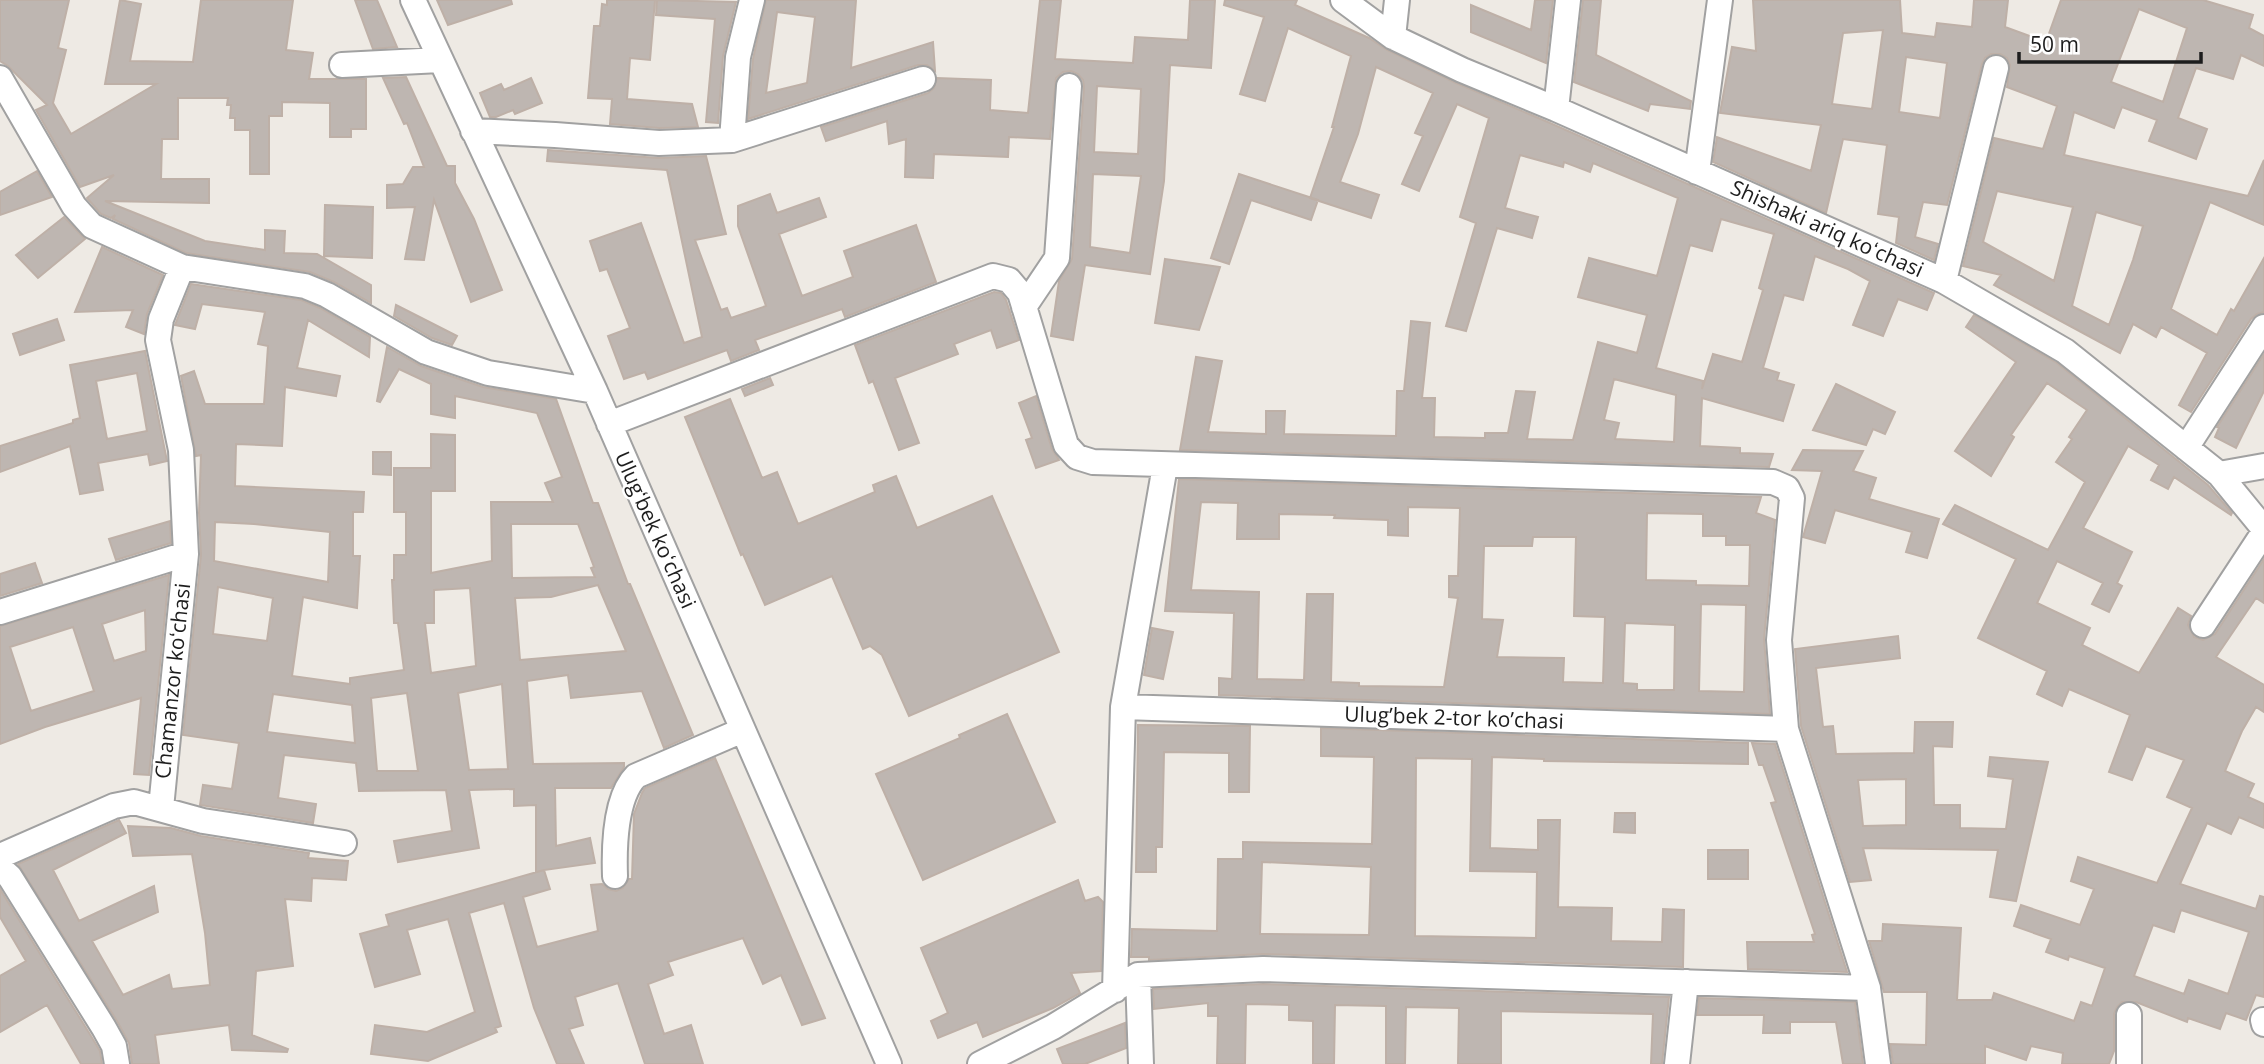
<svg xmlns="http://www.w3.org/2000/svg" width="2264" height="1064" font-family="'Open Sans',sans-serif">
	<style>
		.building { fill: #beb6b1; stroke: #beb0a7; stroke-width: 2; fill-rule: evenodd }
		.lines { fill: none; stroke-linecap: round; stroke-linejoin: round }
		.minor-casing { stroke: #a1a1a1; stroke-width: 28 }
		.minor { stroke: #fff; stroke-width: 24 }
		.labels { text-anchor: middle; stroke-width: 5; stroke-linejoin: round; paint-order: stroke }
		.street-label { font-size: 21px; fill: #1d1d1d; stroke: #fff }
	</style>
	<rect width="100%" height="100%" fill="#eeeae4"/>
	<!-- building -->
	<path class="building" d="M0,0h69l-11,48 8,2 -13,53 18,31 85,-50h-51l15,-84 21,4 -11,57 63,1 8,-62h92l-7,50 27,3 -4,26h57v50h-15v8h-21v-34l-48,-1v14h-13v58h-19v-44h-15v-12h-5l1,-13h-4l1,-7h-50v41h-16l-1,40h48v24l-104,-2 100,40 60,9v-20l20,1 -1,22 33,1 54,31v18l-37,-21 -24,-10 -124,-19 -73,-34 2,-4 -4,3 -10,-4 -14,-16 27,-23 -34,12 -44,-77 11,-5 -39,-39 -8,-5z
		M355,0h22l20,47 -24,2z
		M437,0h74l1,4 -64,21z
		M607,0h48l-5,60 -20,-2 -3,41 65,5 6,23 -39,1 -49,-4 2,-25 -24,-1 6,-72h6l2,-22 5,1z
		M657,0l79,2 -13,54 -5,67 -12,-1 9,-103 -59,-4z
		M766,0h90l-5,68 82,-26 2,29 -8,-6h-9l-170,54 5,-60zM777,12l38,5 -8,66 -41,10z
		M1040,0h21l-6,59 78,4 2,-26 53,3 2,-40h25l-4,68 -41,-3 -6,116 -14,93 -65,-9 -12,75 -22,-4 8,-55 13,-22 12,-172 -1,-7 -5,-6 -7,-3 -8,1 -7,6 -6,61 -41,-2 -1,20 -74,-3 -1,24 -28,-1 1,-38 -17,5 -2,-23 -61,20 -5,-14 107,-34 6,-5 3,-10 54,2 -1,30 38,3zM1097,86l44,3 -3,65 -44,-2zM1093,174l48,2 -11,77 -40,-6z
		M1225,0h72l-2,5 74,33 18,12 69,33 94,40 384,170 -7,17 -29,-11 -15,37 -30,-11 17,-44 -22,-12 -33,-13 -12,44 -19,-5 -21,73 16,5 -2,7 17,5 -11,36 -81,-23 -2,48 40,2v5l33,1 -4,13 -589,-17 16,-93 26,4 -14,71 58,2v-23h19l-1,23 112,2 1,-45h7l7,-70 19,2 -8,75h13l-1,39 51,1v-5h23l8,-42 19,1 -8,47 46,1 25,-98 39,11 10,-38 -69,-18 11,-39 68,18 21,-78 -85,-35 -3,9 -26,-10 -1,5 -43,-12 -15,53 33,9 -6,21 -35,-10 -31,103 -20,-5 30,-103 -16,-6 29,-99 -32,-14 -38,87 -17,-7 21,-48 -8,-3 18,-40 -57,-26 -18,67 -18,48 39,13 -8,23 -61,-20 24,-71h-2l19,-71 -63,-28 -23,73 -25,-7 24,-77 -40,-12zM1721,219l53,15 -15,54 4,2 -21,72 -29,-8 -11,35 1,-8 -47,-13 34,-123 22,6zM1614,379l62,16 -2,47 -59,-3 4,-16 -15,-3z
		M1535,0h18l-7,63 -75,-31v-27l60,25z
		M1583,0h18l-5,55 95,46 -1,8 -40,-5 -2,7 -74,-29z
		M1753,0h147l2,33 33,4 2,-14 35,4 2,-27h34l-3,27 41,15 15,-42h142l50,15 -4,13 15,8v30l-23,-11 -8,24 -37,-11 -18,50 29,11 -11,30 -47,-18 8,-21 -35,-13 -8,21 -40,-16 -10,43 184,41 16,-36v65l-54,-23 -39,107 46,26 14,-26 3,2 30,-53v54l-7,2 -6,5 -60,93 -12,-7 28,-52 -46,-26 -5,10 -23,-13 -13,29 -126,-68 7,-10 -38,-9 31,-128 49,11 14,-43 -50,-19 3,-22 -3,-7 -7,-4h-9l-6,4 -3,6 -35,141 -24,-3 -8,35 23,7 -4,16 -38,-17 3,-26 -21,-3 9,-69 -44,-6 -17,74 -113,-51 4,-25 94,34 10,-46 -101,-12 12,-66 24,4zM2139,9l48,19 -24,74 -52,-20zM1883,30l-11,79 -40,-5 11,-71zM1906,57l41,6 -7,55 -41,-6zM1997,191l76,16 -19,74 -71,-39zM2096,212l47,14 -10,34 -24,65 -37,-19z
		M406,77l41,89h8v17l19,36 28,71 -31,12 -37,-102 -10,60 -19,-1 10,-52 -28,1v-23l16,-1 10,-17h11l-17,-44 -3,1 -21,-46z
		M531,78l11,25 -27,11 -2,-4 -17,7h-6l-10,-24 21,-9 3,6z
		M548,150l110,8 48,-2 20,78 -31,6 26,70 6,-2 4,10 35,-12 -28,-80v-20l32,-12 7,19 42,-15 7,19 -47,17 23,62 51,-19 -9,-26 72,-26 20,57 -91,35 -3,-8 -87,31 4,10 -28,11 -4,-11 -79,29 -3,-7 -21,7 -16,-43 22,-8 -23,-59 -7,2 -10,-30 51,-18 43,120 18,-6 -35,-167 -120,-9z
		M37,171l15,26 -52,18v-23z
		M1239,174l79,26 -7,20 -60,-20 -22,64 -18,-6z
		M325,205l48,2 -1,51 -48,-2z
		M64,217l21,22 -47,39 -22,-23z
		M102,247l61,28 -16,39 -3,20 -18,-7 7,-17 -58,2z
		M1165,259l55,8 -21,63 -44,-7z
		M191,284l110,16 19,8 50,29 -1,20 -61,-37 -11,48 43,8 -4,20 -51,-9 -3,59 -46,-2 -1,42 129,6 -1,20h-10v44h7l-3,52 -54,-11 -11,79 58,8v-6l54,-8 -6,-47h-4l-2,-43h2v-25h12v-43h-12v-44h37v-34l24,1v56h-24v82l61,-12 -1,-59h62l-8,-19 17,-6 -25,-64 -82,-17v22l-24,-4v-30l-32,-15 -19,33 -3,-1 10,-54 34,19 62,21 73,12 37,104h5l30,81h2l63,151 -29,13 -22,-57 -71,7 -3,-23 -41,6 6,83 91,-1v4l-13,21h-56l1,58 34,-8 5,25 -51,7 6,19 -27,8 14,50 61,-16 -7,-46 11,-1 6,5 8,2 7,-3 6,-9h3l2,-65 8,-21 3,-5 70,-30 110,260 -23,7 -21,-50 -18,9 -20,-46 -75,24 5,13 -25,9 16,50 27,-9 12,39h-58l-27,-81 -43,14 8,28 -14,4 15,35h-27l-23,-56 -30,-105 -35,10 32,113 -6,2 2,4 -69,29 -57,-7 4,-29 52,7 48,-20 -27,-93 -41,11 13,44 -45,13 -15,-53 29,-8 -3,-11 158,-45 -8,2v-67l-22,1v-17l-45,1 10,58 -81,14 -4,-21 58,-10 -6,-41 -87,1 -3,-28 -72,-8 -6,43 38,6 -3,19 -113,-18 3,-20 29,4 7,-46 -56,-8 18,-180 -2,-42 2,-58 -5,1 -15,-80 13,-5 11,33h59l4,-58 -10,-2 7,-32 -63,-8 -7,25 -20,-4zM215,522l39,2 76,8 -2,50 -114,-21zM511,524h67l16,43 -3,1 4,9 -83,1zM598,585l28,66 -106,9 -5,-62 36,-1zM218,587l55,11 -6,43 -54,-7zM470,588l6,78 -45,7 -6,-50h9v-33zM502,684l6,85 -39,1 -11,-77zM407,693l11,78h-41l-6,-73zM273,694l79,11 3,38 -88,-11z
		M994,292l7,1 5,7 13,40 -22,8 -6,-18 -37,14 4,10 -63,24 24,65 -20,7 -26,-69 -4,2 -14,-38z
		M396,305l61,31 -5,9 -20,-7 -38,-22z
		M1974,315l83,48 151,122 24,28 -1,2 -57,-38 -6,12 -17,-9 8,-15 -31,-19 -45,82 49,24 -15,31 5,3 -13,26 -17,-8 11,-21 -46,-22 -20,42 53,25 -8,17 57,28 39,-65 13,8 -3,9 6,12 9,3 12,-6 49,-75v44l-8,-5 -40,59 48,28v27l-8,-5 -14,24 -17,40 29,13 -6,13 16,7v24l-25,-11 -8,17 -24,-11 -27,61 76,25 4,-13 4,1v100l-8,-2 -10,25 -20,-7 -6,16 -32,-11 -1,4 -51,-20h-14l-5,5 -3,7v37l-5,13h-47l1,-11 -32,-7 -5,14 -41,-14v18h-92l-3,-20 36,1 1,-53h-43l-15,-51h13l1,-17 78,4 -4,72h35l2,-7 80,28 7,-19 11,4 13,-38 -36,-12 -1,4 -22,-8 5,-13 -37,-13 7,-21 59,20 14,-36 -23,-8 7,-24 79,26 35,-75 -25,-11 17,-37 -38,-14 -14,34 -23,-8 21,-57 -61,-26 -7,17 -25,-12 10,-23 -69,-33 38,-79 -73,-35 12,-19 93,45 37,-68 -29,-20 16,-23 -3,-2 18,-27 -40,-27 -36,52 3,2 -23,39 -36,-25 61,-89 -50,-35zM2181,910l68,22 -21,62 -39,-14 -5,14 -50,-18 19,-51 21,7z
		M57,319l7,21 -44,15 -7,-21z
		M145,351l22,110 -17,4 -2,-11 -50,9 5,27 -23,4 -10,-48 -70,26v-26l73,-23v-3l7,-2 -10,-53zM137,373l10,58 -40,8 -11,-58z
		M2264,354v37l-28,57 -21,-11 4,-9 -2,-1z
		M770,378l3,7 -28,11 -3,-7z
		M1836,384l59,28 -10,22 -12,-5 -7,16 -53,-15z
		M1036,396l16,53 7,11 -23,8 -10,-28 6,-2 -13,-35z
		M730,399l32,79 15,-6 21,52 77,-32 -2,-7 23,-9 21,52 75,-32 67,156 -150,64 -27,-61 -12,-9 -7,3 -31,-73 -67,29 -22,-51 -2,1 -56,-138z
		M1803,450l60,1 -10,20 23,7 -7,21 70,20 -12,39 -21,-6 6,-20 -77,-22 -10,33 -22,-6 19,-66 -30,-1z
		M373,452h18v23l-18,-1z
		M1179,479l582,18 -5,16 19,7 -11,119 6,75 -551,-19v-17l13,1 2,-66 -69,-2zM1201,502l37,1 -1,36h42v-25l56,1 -1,3 54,2v15l20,1v-29l52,1 -2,68h-9v21l9,1 -14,89 -85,-1v-3l-28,-1 2,-88h-26l-3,86 -47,-1 2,-87 -68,-2zM1647,513l56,1v22h23v9h24l-1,41 -53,-1v-4l-50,-1zM1533,537h43l-2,79 31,1 -2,66 -40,-1 1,-24 -67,-1 6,-37 -21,-1 2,-73h48zM1701,604l45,1 -2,87 -45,-1zM1625,623l50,2 -1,65h-37v-6l-14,-1z
		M170,521l1,22 -55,17 -7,-21z
		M35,563l7,20 -42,13v-22z
		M169,575l-20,200 -15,-1 7,-76 -96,29 -45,17v-118zM145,610l1,41 -32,10 -12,-37zM73,627l21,64 -63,20 -21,-64z
		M1152,628l21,4 -10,47 -19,-4z
		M1898,636l2,22 -84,10 7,59 10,-1 3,28 78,-1 1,-31h38l-1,25 -19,-1 1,59h26v23l46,1 7,-50 -25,-3 2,-19 58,5 -32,139 -26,-4 8,-47 -135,-2 8,32 -21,2 -49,-156 -6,-77zM1906,779v46l-43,1 -5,-46z
		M1007,714l48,108 -132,58 -47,-106 84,-36 -1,-3z
		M1138,725l112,1 -1,66h-20v-39l-65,-1 -2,95h-6v25h-20z
		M1321,728l427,15v21l-204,-3v-2l-52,-2 -2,91 48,2v-30h22l-2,87 54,1 -1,33 51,1 1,-33 21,1 -1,57 -420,-13 -114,6v-3h-18l1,-28 85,2 1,-72h25v-17l129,2 2,-87 -53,-1zM1416,758l56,1 -2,112 67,1 -1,66 -121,-2zM1262,862l109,5 -2,68 -109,-1z
		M1752,743l23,1 72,228 -99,-3 -1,-27h67l-2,-7 3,-1 -44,-131 5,-1 -13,-37h-4z
		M1615,813h20v20l-21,-1z
		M119,820l7,13 -73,37 26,51 75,-35 4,26 -66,29 31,54 46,-20 3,14 38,-4 -5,-52 -13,-79 -59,2 -5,-30 43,2 30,8 108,17 -1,5 40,3 -2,19 -34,-2 -1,23 -26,-2 8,67 -37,5 -4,64 36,14 -1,3 -55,-2 -3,-25 -74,10 4,29h-27l-3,-21 -12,-22 -99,-157z
		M1708,850h40v29h-40z
		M1078,880l7,21 13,-4 5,5 -2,69 -30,2 9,20 -27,15 -70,29 -6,-15 -39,16 -7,-17 17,-8 -27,-65z
		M0,889l91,147 9,15 2,13h-21l-34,-59 -47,27v-56l26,-15 -26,-44z
		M1263,984l406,13 -7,67h-11l2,-50 -152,-3v53h-43l1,-56 -53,-1 -1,57h-19v-58l-51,-1 -1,59h-21v-43l-24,-1v-15l-43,-1 -1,60h-28l1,-48h-10v-13l-54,6 -1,-20z
		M1699,998l156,4 8,62h-20l-7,-42h-46v11h-27l1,-18h-67z
		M1125,1023l1,25 -41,16h-22l-6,-15z"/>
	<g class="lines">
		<!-- minor casing -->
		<g class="minor-casing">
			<path id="minor" d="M413,0l182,391 294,673
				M1343,0l50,37 69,33 94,39 388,172 121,70 154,123 45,55
				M1393,37l4,-37
				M342,65l98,-5
				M0,78l74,128 18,20 90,41 123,19 22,9 99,57 62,21 107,18
				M1556,109l12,-109
				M473,131l82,4 104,8 73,-3 191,-61
				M732,140l6,-83 14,-57
				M1697,172l23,-172
				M1944,281l52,-213
				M1024,307l33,-49 12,-172
				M609,424l384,-148 16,4 11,13 46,152 11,12 16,5 680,20 14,6 5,10 -13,142 7,89 82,259 10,76
				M2186,448l78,-121
				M2219,474l45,-8
				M0,612l186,-58
				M2203,625l61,-93
				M1123,707l663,22
				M161,808l25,-254 -5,-104 -23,-110 3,-21 21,-52
				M0,856l114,-50 20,-4 69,19 141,22
				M0,868l10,9 94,151 10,18 3,18
				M615,876c-1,-29 0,-79 21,-100l107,-46
				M1138,975l3,89
				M1115,990l8,-283 42,-241
				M2129,1015v49
				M2263,1020l1,4
				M980,1064l73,-37 85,-52 125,-6 605,19
				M1677,1064l9,-82"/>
		</g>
		<!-- minor -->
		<use href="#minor" class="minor"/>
	</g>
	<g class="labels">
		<!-- street labels -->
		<g class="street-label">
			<text transform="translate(1827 229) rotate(24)" y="7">Shishaki ariq koʻchasi</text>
			<text transform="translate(655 530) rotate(66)" y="7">Ulugʻbek koʻchasi</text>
			<text transform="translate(173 681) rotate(-84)" y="7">Chamanzor koʻchasi</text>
			<text transform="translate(1454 718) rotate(2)" y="7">Ulugʼbek 2-tor koʼchasi</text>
		</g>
	</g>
	<!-- scale -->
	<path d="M2019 52v10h182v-10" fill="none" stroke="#1d1d1d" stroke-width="3.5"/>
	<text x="2030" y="52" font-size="21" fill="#1d1d1d" stroke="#ffffff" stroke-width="5" paint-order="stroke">50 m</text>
</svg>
